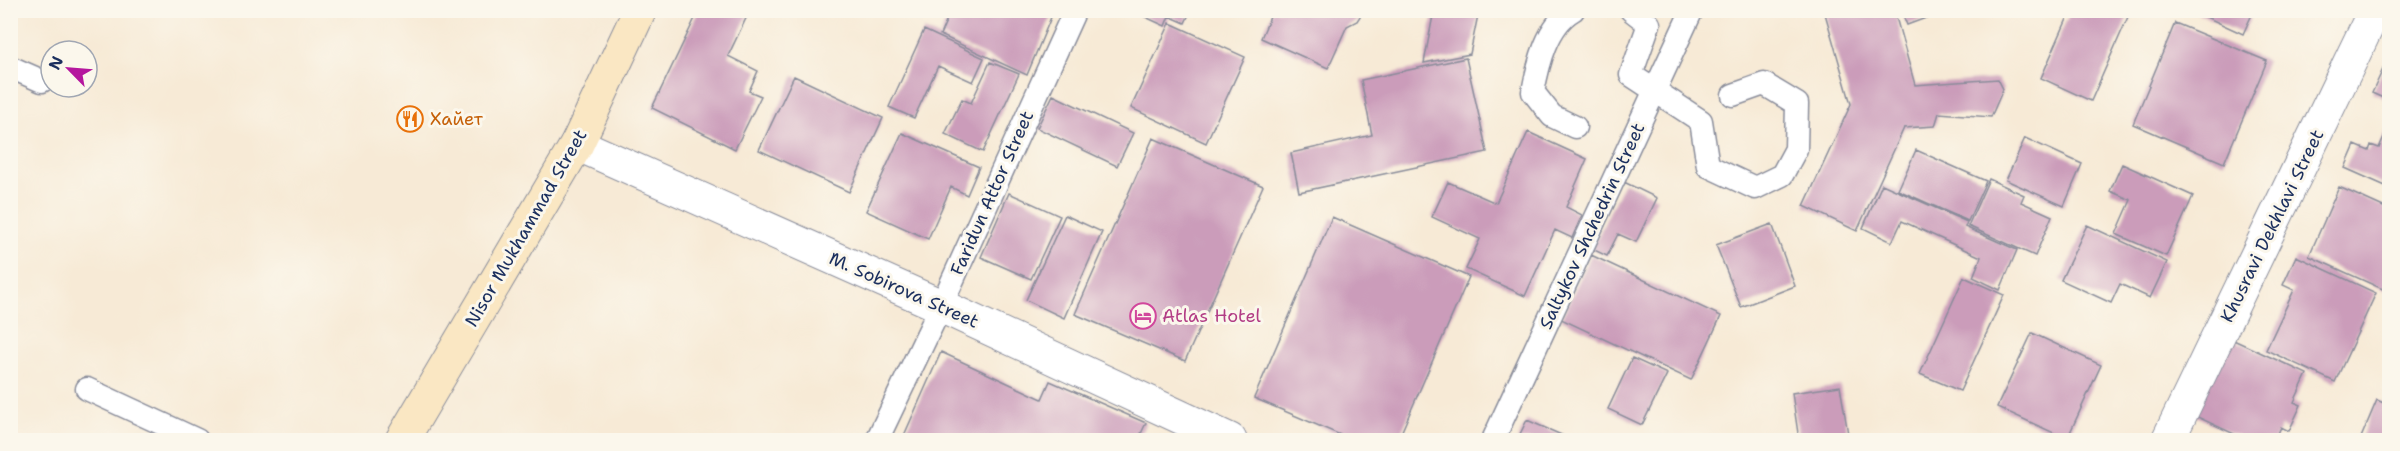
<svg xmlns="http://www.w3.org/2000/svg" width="2400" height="451" font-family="'Shantell Sans',sans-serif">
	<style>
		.building { fill: #cb9cba }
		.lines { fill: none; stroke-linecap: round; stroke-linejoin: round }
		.lane-casing { stroke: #898c9a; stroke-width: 25 }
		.street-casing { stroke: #898c9a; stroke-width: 35 }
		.secondary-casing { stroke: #898c9a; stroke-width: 35 }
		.lane { stroke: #fff; stroke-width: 22 }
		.street { stroke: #fff; stroke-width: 33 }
		.secondary { stroke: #fae7c3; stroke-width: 33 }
		.labels { text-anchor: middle; stroke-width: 6; stroke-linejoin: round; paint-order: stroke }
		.food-label { font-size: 18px; fill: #c56008; stroke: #fbf7ec; text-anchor: start }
		.street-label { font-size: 18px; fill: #1b2f5e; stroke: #fbf7ec }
		.hotel-label { font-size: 18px; fill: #b23c85; stroke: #fbf7ec; text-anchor: start }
	</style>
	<rect width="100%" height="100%" fill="#fbf7ec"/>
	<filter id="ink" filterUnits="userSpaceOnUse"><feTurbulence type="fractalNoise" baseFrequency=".0167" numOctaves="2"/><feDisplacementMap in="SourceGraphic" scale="12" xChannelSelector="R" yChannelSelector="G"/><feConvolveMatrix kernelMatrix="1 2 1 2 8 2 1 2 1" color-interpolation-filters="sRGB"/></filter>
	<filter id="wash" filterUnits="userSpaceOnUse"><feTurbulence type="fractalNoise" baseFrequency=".008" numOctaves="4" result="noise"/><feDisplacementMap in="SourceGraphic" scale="24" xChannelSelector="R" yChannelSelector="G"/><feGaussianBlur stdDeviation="1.35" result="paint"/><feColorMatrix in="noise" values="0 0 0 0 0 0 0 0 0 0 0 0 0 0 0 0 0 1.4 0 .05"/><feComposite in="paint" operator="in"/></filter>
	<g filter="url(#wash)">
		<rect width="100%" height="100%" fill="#f7ead6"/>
		<g id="blocks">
			<!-- building -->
			<path class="building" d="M699,10h51l-22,46 30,15 -9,20 12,5 -26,53 -83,-41z
				M951,10h103l-27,65 -87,-40z
				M1130,10h61l-6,13 -16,-7 -4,10z
				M1273,10h91l-7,11 -10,5 -19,42 -67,-30z
				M1434,10h45l-9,44 -46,9z
				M1824,10h70l21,75 83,-6 5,10 -12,28 -52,-4 -4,13 -31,2 -47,103 -53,-25 47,-102z
				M1901,10h44v1l-38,14z
				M2071,10h60l-40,91 -50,-23z
				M2191,10h63l-11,24z
				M1170,23l75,34 -39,86 -75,-35z
				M2175,23l92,38 -43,102 -91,-39z
				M924,30l60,28 -11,24 -35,-16 -24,52 -25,-11z
				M2390,54v47l-18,-8z
				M1466,58l21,94 -188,40 -8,-39 81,-18 -11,-55z
				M990,62l29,12 -36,78 -38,-18 17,-35 9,4z
				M794,76l89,42 -34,74 -90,-42z
				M1053,95l80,38 -16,33 -80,-38z
				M2390,123v65l-45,-20 10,-23 14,6 2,-6 8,3z
				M1528,132l59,27 -21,48 16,8 -10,23 -17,-8 -30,66 -59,-27 14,-30 -48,-22 16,-35 48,21z
				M902,133l77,34 -12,28 -16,-8 -23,52 -62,-28z
				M1153,138l110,48 -78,175 -110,-47z
				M2025,138l57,26 -18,42 -58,-26z
				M1916,150l70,31 -18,40 -70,-31z
				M2122,164l71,32 -27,60 -50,-22 15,-34 -21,-9z
				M1989,179l35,16 -3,7 31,14 -17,40 -67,-30z
				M1624,182l33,16 -21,44 -18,-8 -11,22 -15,-7z
				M1882,184l85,38 -2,5 52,23 -17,40 -27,-13 8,-20 -79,-36 -10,21 -29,-14z
				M2339,187l51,23v74l-3,7 -78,-35z
				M1009,193l51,23 -29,63 -50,-22z
				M1065,215l37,17 -38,86 -38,-18z
				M1332,217l137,60 -71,163h-46l-98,-42z
				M1772,224l23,62 -54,21 -25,-62z
				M2087,225l80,37 -17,36 -30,-14 -9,19 -50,-23z
				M1591,255l130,61 -30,64 -130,-61z
				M2296,256l80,37 -41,89 -69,-32 28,-60 -11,-5z
				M1964,277l40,18 -44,96 -40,-17z
				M2032,333l69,32 -34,74 -70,-32z
				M2227,337l80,37 -13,28 7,3 -12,26 -8,-4 -6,13h-28l-56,-26z
				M941,352l101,47 8,-18 96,42 -8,17h-236z
				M1632,358l35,16 -25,51 -34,-16z
				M1840,386l9,54h-50l-7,-47z
				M2377,400l13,6v34h-30z
				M1527,420l46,20h-56z"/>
		</g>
	</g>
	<g filter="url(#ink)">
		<use href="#blocks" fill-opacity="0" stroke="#898c9a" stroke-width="1.5"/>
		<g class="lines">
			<!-- lane casing -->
			<g class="lane-casing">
				<path id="lane" d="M1573,10c-26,15 -35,55 -40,82l19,24 23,11
					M1631,10l18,14 -18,51 70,46 7,45 47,22 27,-13 14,-26 1,-45 -33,-20 -31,11
					M10,67l32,14
					M87,389l110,51
					M877,440l64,-134 134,-296
					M1493,440l199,-430"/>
			</g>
			<!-- street casing -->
			<g class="street-casing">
				<path id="street" d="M577,144l364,162 289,134
					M2168,440l207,-430"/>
			</g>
			<!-- secondary casing -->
			<g class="secondary-casing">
				<path id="secondary" d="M402,440l175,-296 63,-134"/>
			</g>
			<!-- lane -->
			<use href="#lane" class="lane"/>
			<!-- street -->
			<use href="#street" class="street"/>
			<!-- secondary -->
			<use href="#secondary" class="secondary"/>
		</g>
	</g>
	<!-- icons -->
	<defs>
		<g id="restaurant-ring" transform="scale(1.35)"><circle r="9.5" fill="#fbf7ec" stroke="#e8710a" stroke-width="1.5"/><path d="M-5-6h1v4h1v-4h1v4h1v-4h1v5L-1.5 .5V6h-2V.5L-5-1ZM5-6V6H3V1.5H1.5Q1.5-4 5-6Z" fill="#e8710a"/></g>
		<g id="hotel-ring" transform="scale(1.35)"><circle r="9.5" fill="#fbf7ec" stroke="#d1479c" stroke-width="1.5"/><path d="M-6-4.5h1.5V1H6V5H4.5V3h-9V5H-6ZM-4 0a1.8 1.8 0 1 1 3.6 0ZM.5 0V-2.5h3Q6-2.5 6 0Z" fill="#d1479c"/></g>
	</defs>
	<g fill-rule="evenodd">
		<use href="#restaurant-ring" x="410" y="119"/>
		<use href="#hotel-ring" x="1143" y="316"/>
	</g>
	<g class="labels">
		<!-- food labels -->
		<g class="food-label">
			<text x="430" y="125">Хайет</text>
		</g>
		<!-- street labels -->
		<g class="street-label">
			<text transform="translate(992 193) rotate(-66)" y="6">Faridun Attor Street</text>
			<text transform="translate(1592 226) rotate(-65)" y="6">Saltykov Shchedrin Street</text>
			<text transform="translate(2272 226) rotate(-64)" y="6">Khusravi Dekhlavi Street</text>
			<text transform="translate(526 228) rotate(-60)" y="6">Nisor Mukhammad Street</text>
			<text transform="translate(904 290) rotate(24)" y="6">M. Sobirova Street</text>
		</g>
		<!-- hotel labels -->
		<g class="hotel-label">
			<text x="1162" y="322">Atlas Hotel</text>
		</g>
	</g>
	<!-- margin -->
	<rect width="2400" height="451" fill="none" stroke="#fbf7ec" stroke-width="36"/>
	<!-- north arrow -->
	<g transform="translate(69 69) rotate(295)"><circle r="28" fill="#fbf7ec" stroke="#a1a7b3" stroke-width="1.5"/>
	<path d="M0-4.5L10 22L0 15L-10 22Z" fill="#b5179e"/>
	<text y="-9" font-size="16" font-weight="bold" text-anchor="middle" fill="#1b2f5e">N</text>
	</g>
</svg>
